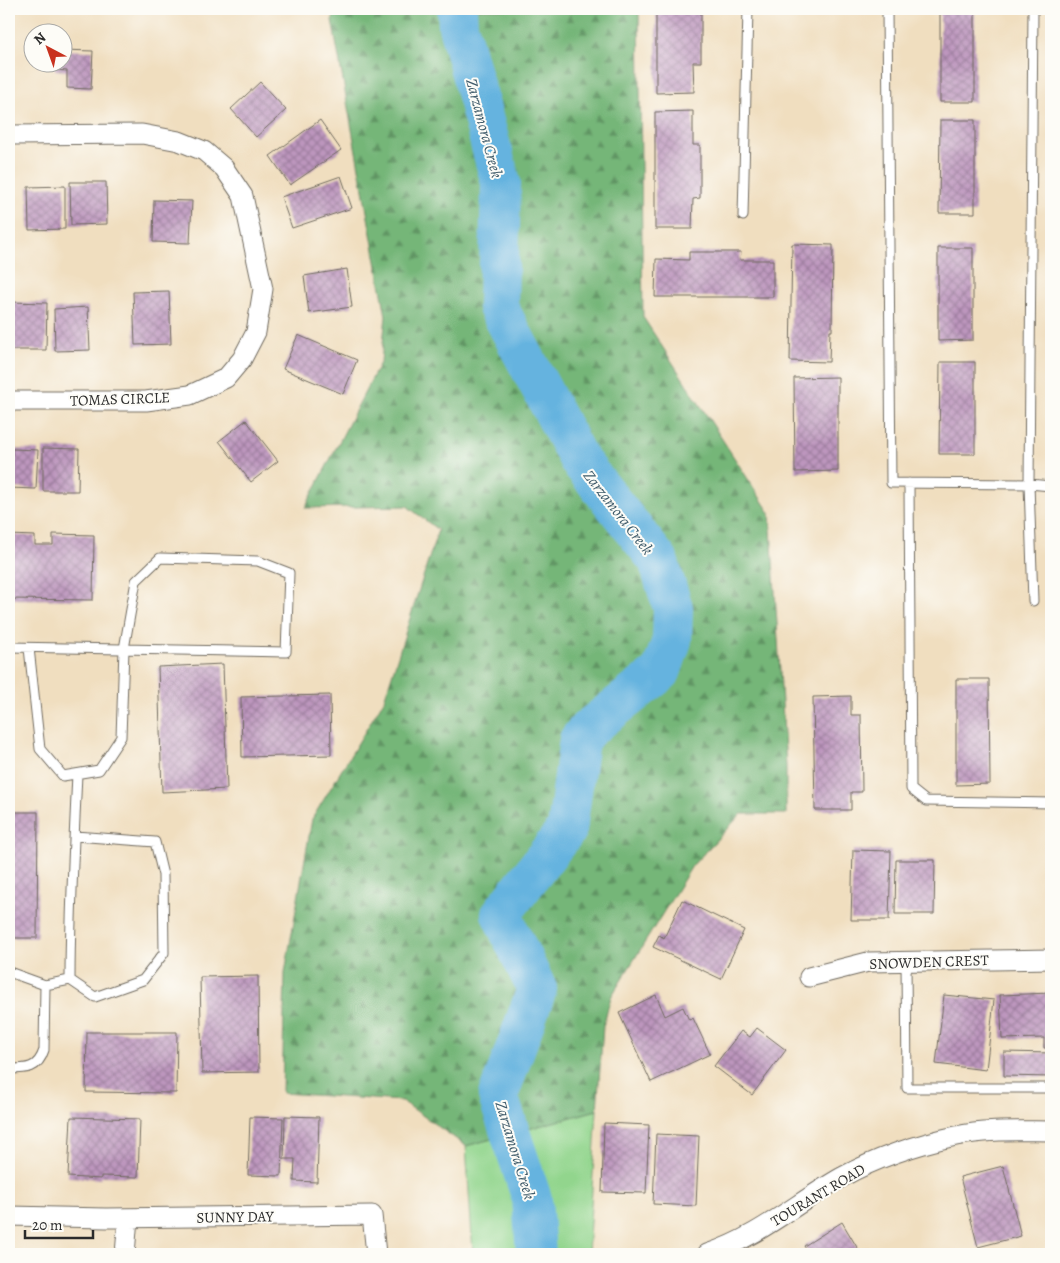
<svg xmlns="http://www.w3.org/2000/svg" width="1060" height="1263" font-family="Alegreya,serif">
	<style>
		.green { fill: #92d58d; stroke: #5e805c }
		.forest { fill: url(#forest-firs); stroke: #507052 }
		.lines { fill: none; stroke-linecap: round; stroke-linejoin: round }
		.river { stroke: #65b3df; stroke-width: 40 }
		.building { fill: url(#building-cross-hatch) }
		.service-casing { stroke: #706a5f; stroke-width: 11 }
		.minor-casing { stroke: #706a5f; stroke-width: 21 }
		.service { stroke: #fff; stroke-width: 9 }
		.minor { stroke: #fff; stroke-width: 19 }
		.labels { text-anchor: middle; stroke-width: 4; stroke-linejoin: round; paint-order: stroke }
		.street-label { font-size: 15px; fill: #2b2b2b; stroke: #fdfcf7 }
		.water-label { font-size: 16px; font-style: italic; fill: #3f5b6a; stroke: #fdfcf7 }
	</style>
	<defs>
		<pattern id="forest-firs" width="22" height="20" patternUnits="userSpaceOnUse" patternTransform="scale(1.25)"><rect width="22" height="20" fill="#75b678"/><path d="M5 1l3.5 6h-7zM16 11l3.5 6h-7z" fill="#609463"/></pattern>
		<pattern id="building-cross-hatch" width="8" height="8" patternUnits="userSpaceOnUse" patternTransform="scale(1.25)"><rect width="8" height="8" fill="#bd96be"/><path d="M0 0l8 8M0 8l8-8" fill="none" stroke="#9a7b9b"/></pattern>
	</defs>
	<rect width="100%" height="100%" fill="#fdfcf7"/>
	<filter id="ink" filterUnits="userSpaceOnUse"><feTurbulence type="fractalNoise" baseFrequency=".02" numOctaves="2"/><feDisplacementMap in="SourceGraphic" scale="10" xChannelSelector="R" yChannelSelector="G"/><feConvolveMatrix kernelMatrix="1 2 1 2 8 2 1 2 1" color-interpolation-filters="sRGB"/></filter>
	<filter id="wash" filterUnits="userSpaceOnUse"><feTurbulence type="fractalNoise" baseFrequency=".0096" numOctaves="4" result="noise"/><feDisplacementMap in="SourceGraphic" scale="20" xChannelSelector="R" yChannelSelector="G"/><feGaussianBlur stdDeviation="1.12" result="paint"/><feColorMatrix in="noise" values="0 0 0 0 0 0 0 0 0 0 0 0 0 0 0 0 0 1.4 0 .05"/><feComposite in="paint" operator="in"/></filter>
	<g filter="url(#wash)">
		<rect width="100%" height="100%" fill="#f0debf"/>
		<!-- green -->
		<path class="green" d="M597,1110l-9,144h-115l-7,-108z"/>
		<!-- forest -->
		<path class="forest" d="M339,9h300l4,308 127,196 16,253v48h-45l-49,52 -81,131 -8,29 -6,84 -131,36 -64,-45 -120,-8 3,-121 27,-153 72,-119 54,-170 -31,-24 -102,2 76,-147 5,-45 -54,-296z"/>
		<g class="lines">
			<!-- river -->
			<path class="river" d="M457,9l1,17 43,157 -3,124 81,153 79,100 15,48 -1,32 -11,32 -73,57 -9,11 -12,89 -66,85 36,75 -39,107 34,103 4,55"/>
		</g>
		<g id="blocks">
			<!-- building -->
			<path class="building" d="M656,9h45v53h-8l1,30 -38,1z
				M940,9h35v93h-35z
				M62,50l31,1 -2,38 -24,-1v-17l-12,-1v-8h7z
				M260,82l26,28 -30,27 -25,-28z
				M693,111v34h7v53l-7,1 -1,30h-37v-117z
				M320,120l21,30 -51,35 -20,-29z
				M940,120h35v93h-36z
				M341,176l11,32 -60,20 -11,-31z
				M70,182h36l1,42 -36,1z
				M65,186v43l-36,1 -1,-43z
				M154,200l38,1 -2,42 -37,-1z
				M792,244l41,1 -1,86h-2l-1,31 -39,-1z
				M938,248h35v92l-35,1z
				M689,252h52l-1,8h33v37h-118l1,-38 33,1z
				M347,269l5,38 -43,6 -5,-37z
				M169,291l2,53 -36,1 -2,-53z
				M10,302l37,1 -1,47h-37z
				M88,307l2,43 -35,1 -1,-42z
				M298,335l59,25 -14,34 -60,-25z
				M940,362h35v92h-36z
				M838,377v94l-43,1 -1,-94z
				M246,420l32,41 -27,21 -32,-41z
				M43,448l36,1 -1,42h-35z
				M12,449l26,1 -2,39 -27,-1v-27h3z
				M53,534l41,1 -1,65 -84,-1v-64l26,1v9h18z
				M223,664l4,125 -65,3 -4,-125z
				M956,679h33l1,105 -34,1z
				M330,695l1,60 -89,2 -1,-60z
				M851,696v19h10l1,77h-11v18h-36l-2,-113z
				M9,812h29l-1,126h-28z
				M853,850l38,1 -2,69h-38z
				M896,860h39l-1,54h-39z
				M682,900l62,30 -23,49 -68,-32 6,-12 5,3z
				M258,976l1,96 -57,1 -2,-96z
				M1051,993v55h-7v-10l-42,1 -2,-44z
				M656,995l9,21 18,-9 6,13 4,-2 17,36 -59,28 -32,-69z
				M944,995l50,5 -8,70 -50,-6z
				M757,1028l29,22 -34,45 -38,-29 27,-35 9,6z
				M87,1032h90l-1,61 -90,-1z
				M1004,1052l47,1v24l-47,-1z
				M285,1116l34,1 -2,65 -23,-1 1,-22h-11z
				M71,1117l69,2 -2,58 -37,-1v3l-33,-2z
				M250,1117l33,1 -2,58 -33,-1z
				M604,1123l45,2 -3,68 -44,-1z
				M656,1134l43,2 -3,70 -43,-2z
				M1003,1166l18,70 -43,11 -18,-70z
				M842,1222l19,32h-52l-5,-8z"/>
		</g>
	</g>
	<g filter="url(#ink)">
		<use href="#blocks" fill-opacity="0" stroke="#706a5f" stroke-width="1"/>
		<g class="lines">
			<!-- service casing -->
			<g class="service-casing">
				<path id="service" d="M887,9l4,474 138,1 22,2
					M1033,9l-4,475 4,117
					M743,216l5,-207
					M909,483l2,306 15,12 125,2
					M9,647l277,5 3,-79 -31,-12 -98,-3 -24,23 -12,68 -3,88 -22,33 -36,6 -23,-27 -11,-101
					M75,836l80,6 8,33 1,78 -21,27 -48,17 -25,-17c0,-69 4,-138 7,-206
					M906,961l1,127h144
					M9,972l36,13 25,-5
					M9,1069c18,0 29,0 35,-19l1,-65"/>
			</g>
			<!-- minor casing -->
			<g class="minor-casing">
				<path id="minor" d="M9,135l133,-1 37,7 25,10 20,17 19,28 20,93 -7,43 -14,27 -16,19 -36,17 -44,6h-137
					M809,977l59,-15 183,-3
					M9,1216l97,2 266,-3 4,39
					M125,1254l3,-36
					M707,1254c52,-17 89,-51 135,-77 35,-19 76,-33 114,-41 31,-7 64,-5 95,-5"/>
			</g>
			<!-- service -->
			<use href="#service" class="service"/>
			<!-- minor -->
			<use href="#minor" class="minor"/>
		</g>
	</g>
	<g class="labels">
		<!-- street labels -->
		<g class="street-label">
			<text transform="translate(120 399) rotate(-2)" y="5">TOMAS CIRCLE</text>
			<text transform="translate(929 962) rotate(-2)" y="5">SNOWDEN CREST</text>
			<text transform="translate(818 1195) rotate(-31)" y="5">TOURANT ROAD</text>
			<text transform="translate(235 1217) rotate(-1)" y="5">SUNNY DAY</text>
		</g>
		<!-- water labels -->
		<g class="water-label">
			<text transform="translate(485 128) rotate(75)" y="6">Zarzamora Creek</text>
			<text transform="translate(619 512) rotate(52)" y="6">Zarzamora Creek</text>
			<text transform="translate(516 1150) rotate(73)" y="6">Zarzamora Creek</text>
		</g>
	</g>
	<!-- margin -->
	<rect width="1060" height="1263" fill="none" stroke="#fdfcf7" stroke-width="30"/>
	<!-- north arrow -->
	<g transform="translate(48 48) rotate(319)"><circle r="24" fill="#fdfcf7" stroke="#a9a8a5"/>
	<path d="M0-4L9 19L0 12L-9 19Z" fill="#c8321e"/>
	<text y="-8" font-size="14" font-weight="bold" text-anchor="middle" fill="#2b2b2b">N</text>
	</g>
	<!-- scale -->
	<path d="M25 1230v8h68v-8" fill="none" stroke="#2b2b2b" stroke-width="2.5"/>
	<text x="32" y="1230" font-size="15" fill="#2b2b2b" stroke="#fdfcf7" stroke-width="4" paint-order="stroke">20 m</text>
</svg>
